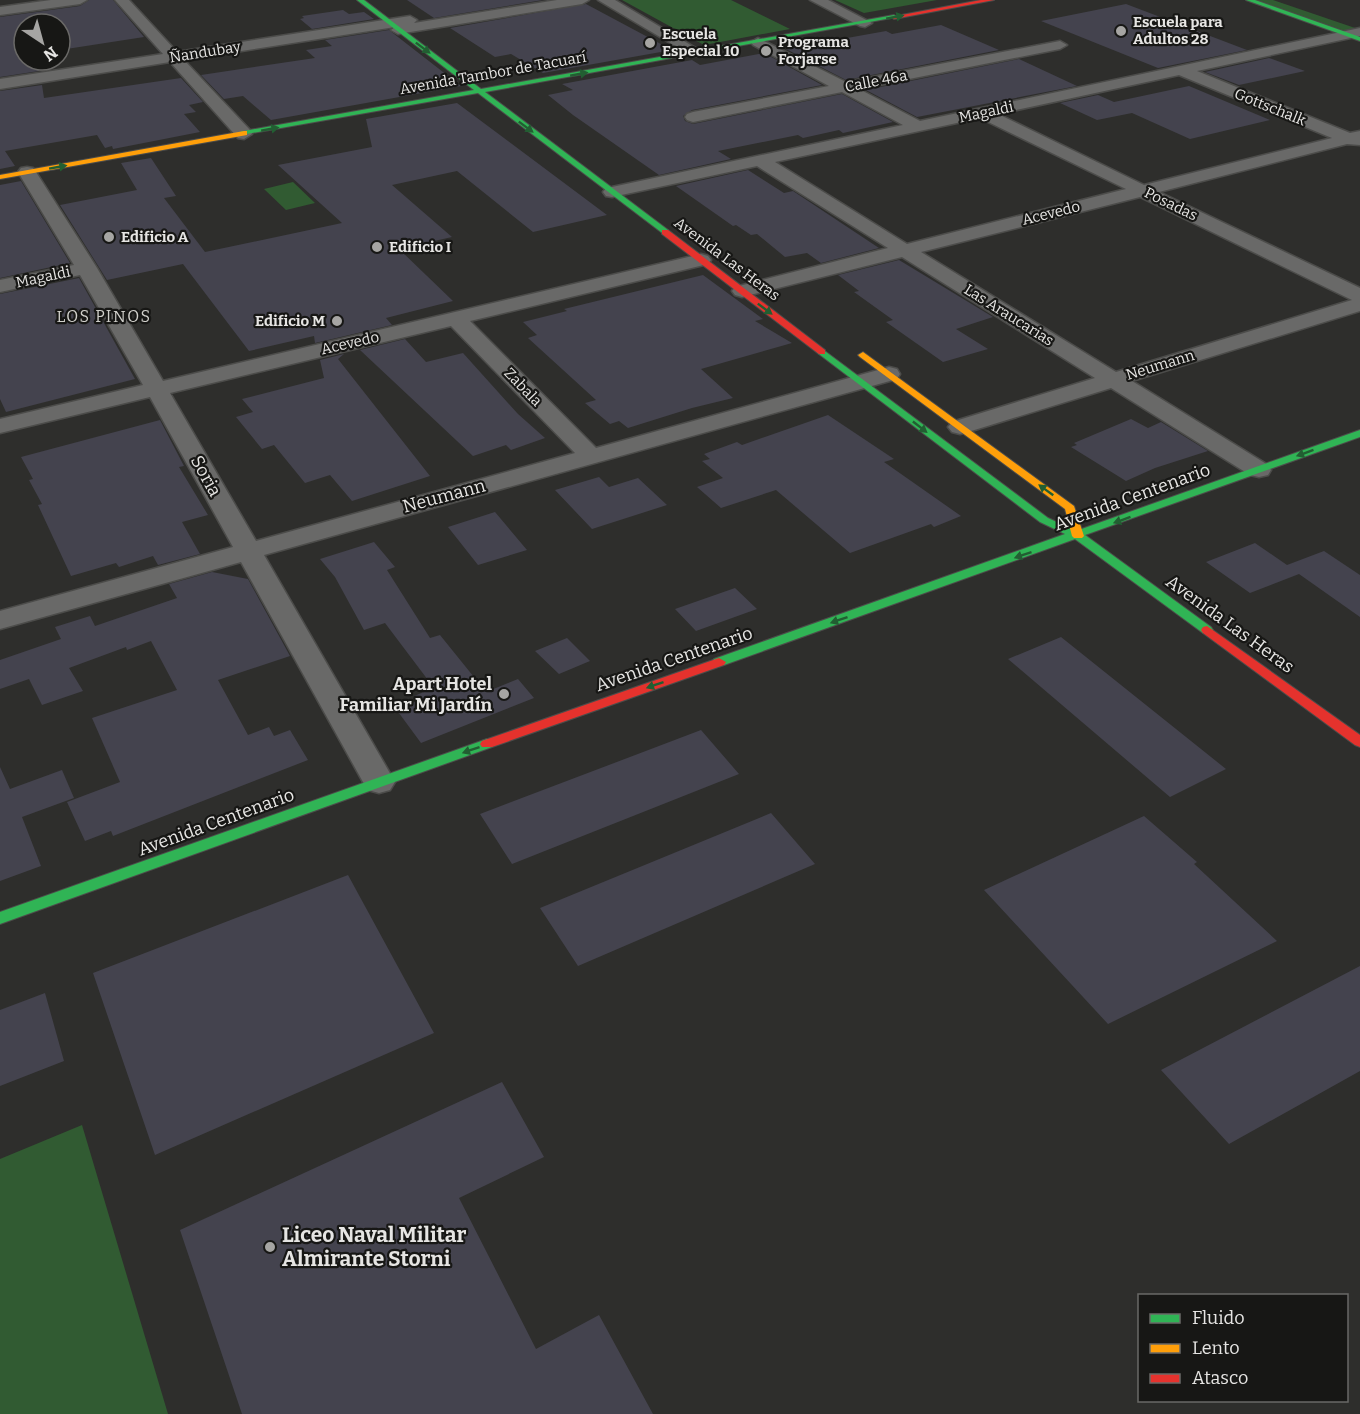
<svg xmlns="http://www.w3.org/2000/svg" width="1360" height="1414" font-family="Bitter,serif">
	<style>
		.green { fill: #315b32 }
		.building { fill: #44434e }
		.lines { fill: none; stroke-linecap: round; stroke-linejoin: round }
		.street-casing { stroke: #4c4c4a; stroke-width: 3 }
		.fast-casing { stroke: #4c4c4a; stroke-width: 2 }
		.slow-casing { stroke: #4c4c4a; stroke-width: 2 }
		.jam-casing { stroke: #4c4c4a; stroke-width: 2 }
		.street { fill: #696968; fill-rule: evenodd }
		.fast { fill: #30b455; fill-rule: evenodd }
		.slow { fill: #ff9f0a; fill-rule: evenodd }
		.jam { fill: #e5322d; fill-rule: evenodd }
		.oneway { fill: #225e32 }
		.poi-dot { fill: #a6a5a3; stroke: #171715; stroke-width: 2 }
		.labels { text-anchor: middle; stroke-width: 4.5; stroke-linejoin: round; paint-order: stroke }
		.far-poi-label { font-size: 15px; font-weight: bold; fill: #e6e5e3; stroke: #171715; text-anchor: start }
		.far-street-label { font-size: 15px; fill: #e6e5e3; stroke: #171715 }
		.far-neighbourhood-label { font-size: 16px; letter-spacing: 1.5px; fill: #d1d0cb; stroke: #171715 }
		.street-label { font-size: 18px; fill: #e6e5e3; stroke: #171715 }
		.poi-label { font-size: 18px; font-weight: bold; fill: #e6e5e3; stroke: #171715; text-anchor: end }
		.near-poi-label { font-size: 21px; font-weight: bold; fill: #e6e5e3; stroke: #171715; text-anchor: start }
	</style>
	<rect width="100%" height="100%" fill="#2e2e2c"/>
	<!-- green -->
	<path class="green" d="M622,0h109l59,29 -86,16z
		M835,0h102l-73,13z
		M1254,0h19l85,29 2,8z
		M293,182l22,21 -29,7 -22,-21z
		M82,1125l86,289h-168v-255z"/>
	<!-- building -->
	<path class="building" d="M89,0h24l31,37 -84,13v-26h-36v36h14l1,11 -39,6v-60l80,-11z
		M407,0h136l-109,18z
		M586,4l86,46 -129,23 -32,-19 -16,3 -45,-29z
		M1126,4l121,46 -89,18 -117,-47z
		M343,10l6,4 15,-2 10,7 -62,10 -12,-10 4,-1 -2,-2z
		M941,25l58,25 -153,30 -60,-31 100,-18 6,3z
		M389,30l72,56 -190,34 -28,-24 -19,3 -23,-24 114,-17 -9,-8 26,-4 -7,-6z
		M764,53l58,32 -130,25 -9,6 2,5 8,3 149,-30 51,28 -50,11 -4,-3 -36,8 -5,-3 -80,16 13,8 -72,16 -86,-60 -25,-20 25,-5 -11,-6 130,-24 8,5z
		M1269,58l36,13 -66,14 -34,-13z
		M1019,59l58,27 -160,31 -51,-27z
		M181,78l22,24 -14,3 7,7 -12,2 16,18 -87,17 -1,-3 -7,2 -8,-13 -92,16 10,15 -15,3v-78l42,-6 2,13z
		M1189,86l81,34 -80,19 -58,-26 -35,7 -37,-17 38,-8 16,7z
		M457,103l150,112 -74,17 -76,-61 -65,14 60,52 -53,12 54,52 -67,17 6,7 -77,18 -1,-7 -65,15 -66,-87 -76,16 -47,-75 77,-15 -16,-27 30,-5 25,38 -12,2 41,54 137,-29 -64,-58 94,-18 -6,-28z
		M748,170l36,23 9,-2 86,57 -58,15 -14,-10 -22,4 -28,-23 -6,1 -15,-10 -3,1 -57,-40z
		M21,181l49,82 -70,15v-93z
		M899,260l94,57 -37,12 32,20 -45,13 -57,-40 7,-2 -39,-28 5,-1 -21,-16z
		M703,275l60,44 -8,2 37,22 -91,26 32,29 -41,10 -64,20 -9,-7 -9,3 -25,-21 11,-3 -68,-62 9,-3 -14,-13 44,-11 -3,-2z
		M79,278l56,101 -129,33 -6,-13v-105z
		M405,339l21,23 37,-9 55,61 27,24 -34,12 -5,-5 -33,11 -113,-106z
		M344,354l-6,5 92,117 -78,25 -22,-26 -25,8 -31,-38 -12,4 -26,-32 17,-5 -11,-13 82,-21 -4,-18z
		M828,415l66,44 -10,3 77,54 -27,11 -3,-3 -81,29 -74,-63 -55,18 -24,-21 26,-9 -21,-17 8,-2 -6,-5 33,-12 5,3z
		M1131,419l17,9 13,-6 47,29 -53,17 -29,13 -55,-34 6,-2 -3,-2z
		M160,420l24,46 -5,1 29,48 -26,7 18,32 -42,11 -5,-9 -34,11 -3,-4 -45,13 -33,-71 4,-1 -13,-24 4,-1 -12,-22z
		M599,477l10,10 29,-9 29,27 -75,24 -37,-39z
		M495,512l32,38 -49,15 -30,-38z
		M374,542l21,25 -8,3 43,68 10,-3 46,57 32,-13 16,19 -113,45 -25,-34 21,-8 -3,-5 20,-8 -49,-65 -21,7 -29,-53 -15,-18z
		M1255,543l32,22 37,-14 36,24v42l-61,-43 -49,19 -44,-31z
		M212,572l36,7 42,77 -72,24 30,55 21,-8 5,9 16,-6 18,30 -195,76 -2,-5 -26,10 -18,-39 53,-20 -28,-64 85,-28 -26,-49 -24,9 -1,-3 -57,21 14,23 -41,14 -13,-26 -29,10v-29l61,-21 -6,-12 35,-11 5,10 82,-28 -8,-14z
		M735,588l22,21 -61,22 -21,-22z
		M1061,637l165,132 -56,28 -162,-138z
		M567,638l23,23 -31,13 -24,-23z
		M701,730l38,44 -227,90 -32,-50z
		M0,767l10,22 52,-19 12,28 -52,19 19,49 -41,15z
		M771,813l44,51 -237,102 -38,-58z
		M1144,816l53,46 -3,2 83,77 -169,83 -124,-134z
		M348,875l86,158 -279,122 -62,-182z
		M1360,966v105l-131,73 -68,-74z
		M45,993l19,68 -64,25v-76z
		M502,1082l42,75 -85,41 77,151 63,-34 54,99h-411l-62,-184z"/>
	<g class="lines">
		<!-- street casing -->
		<g class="street-casing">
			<path id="street" d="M51,0h36l-7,4 -80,11v-8z
				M115,0h14l48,52 233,-36 7,4 -3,3 143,-23h32l-7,4 -184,30 -7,-4 4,-3 -211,33 66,70 2,4 -8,5 -6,-1 -68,-76 -170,27v-10l163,-25z
				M598,0h17l89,53 -2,3h-10z
				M810,0h18l44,23 -7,4 -5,-1z
				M1360,28v8l-163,35 153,62 10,-2v14l-13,-1 -188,48 201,96v23l-228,70 136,84 3,5 -3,5 -9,2 -9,-2 -139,-87 -143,44 -8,2 -8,-2 -4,-5 4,-5 143,-44 -193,-121 -160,40 -7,-2 -3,-4 3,-4 153,-39 -131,-82 -145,31 -6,-1 -3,-4 3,-4 6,-1 291,-62 -61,-33 -149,30 -6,-2 -2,-3 2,-3 6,-2 136,-26 -76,-41 -2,-3 7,-4 88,44 214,-41 7,4 -7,4 -201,40 61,32zM1179,75l153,63 -188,47 -146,-71zM980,118l146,71 -219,55 -132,-82zM1140,197l212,103 -236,72 -195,-120z
				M27,167l6,1 3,4 61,96 66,113 538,-127 7,2 3,4 -3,4 -238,57 126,127 293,-81 8,2 3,5 -3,5 -633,176 131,227 -5,8 -11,3 -11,-3 -5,-8 -122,-220 -241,67v-18l233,-64 -83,-150 -150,36v-14l143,-34 -63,-110 -80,17v-12l74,-15 -56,-93 3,-4zM451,326l124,127 -319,88 -86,-148z"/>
		</g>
		<!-- fast casing -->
		<g class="fast-casing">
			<path id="fast" d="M357,0h7l117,89 413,-74 3,2 -412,75 183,138v4l-3,1 -187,-142 -237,42v-4h3l230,-41z
				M1246,0h9l105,37v4z
				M822,349l226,169 28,13 284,-101v7l-275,98 126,92 2,3 -2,3h-8l-128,-94 -351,126h-10l-2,-3 2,-3 351,-125 -25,-12 -221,-168 -2,-2z
				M487,739l7,5 -2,3 -492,177v-12z"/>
		</g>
		<!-- slow casing -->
		<g class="slow-casing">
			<path id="slow" d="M244,131h3v4l-247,44v-4z
				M863,352l211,154 10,30 -2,2h-8l-2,-2 -7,-27 -205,-152 -2,-2z"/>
		</g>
		<!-- jam casing -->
		<g class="jam-casing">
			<path id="jam" d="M981,0h13l-100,19 -3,-2z
				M662,230h6l157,120v4h-6l-157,-120z
				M1207,626l153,109v12l-5,-2 -152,-112 -2,-3 2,-3z
				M719,658l7,4 -2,3 -232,82h-10l-2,-3 2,-3z"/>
		</g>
		<!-- street -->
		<use href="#street" class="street"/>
		<!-- fast -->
		<use href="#fast" class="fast"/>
		<!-- slow -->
		<use href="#slow" class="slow"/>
		<!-- jam -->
		<use href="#jam" class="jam"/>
	</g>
	<!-- one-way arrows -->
	<defs><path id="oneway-solid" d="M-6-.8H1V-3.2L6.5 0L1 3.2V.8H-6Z" transform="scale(1.5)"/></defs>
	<g class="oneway">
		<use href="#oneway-solid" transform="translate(895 17) rotate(-10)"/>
		<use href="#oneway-solid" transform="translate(423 48) rotate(37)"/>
		<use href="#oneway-solid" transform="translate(579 74) rotate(-10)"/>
		<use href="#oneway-solid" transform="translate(526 127) rotate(37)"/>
		<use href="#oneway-solid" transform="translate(270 129) rotate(-10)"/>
		<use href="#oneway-solid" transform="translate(58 167) rotate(-10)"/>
		<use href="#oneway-solid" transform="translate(765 309) rotate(37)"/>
		<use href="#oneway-solid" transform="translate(920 427) rotate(38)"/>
		<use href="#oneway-solid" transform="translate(1305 453) rotate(160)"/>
		<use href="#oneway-solid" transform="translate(1046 490) rotate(-144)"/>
		<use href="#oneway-solid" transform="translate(1122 520) rotate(160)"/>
		<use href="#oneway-solid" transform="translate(1023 555) rotate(161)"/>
		<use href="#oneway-solid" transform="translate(839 620) rotate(161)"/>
		<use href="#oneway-solid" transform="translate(655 685) rotate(161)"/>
		<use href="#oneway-solid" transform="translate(471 750) rotate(161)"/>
	</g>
	<!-- markers -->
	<g class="poi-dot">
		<circle cx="1121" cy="31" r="6"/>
		<circle cx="650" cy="43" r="6"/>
		<circle cx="766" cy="51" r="6"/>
		<circle cx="109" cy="237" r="6"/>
		<circle cx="377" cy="247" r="6"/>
		<circle cx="337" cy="321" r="6"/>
		<circle cx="504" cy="694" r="6"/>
		<circle cx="270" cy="1247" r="6"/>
	</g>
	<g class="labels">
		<!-- far-poi labels -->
		<g class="far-poi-label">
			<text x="1133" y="27">Escuela para<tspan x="1133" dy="17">Adultos 28</tspan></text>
			<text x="662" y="39">Escuela<tspan x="662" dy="17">Especial 10</tspan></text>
			<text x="778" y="47">Programa<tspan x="778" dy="17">Forjarse</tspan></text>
			<text x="121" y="242">Edificio A</text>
			<text x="389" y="252">Edificio I</text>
			<text x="325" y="326" text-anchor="end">Edificio M</text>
		</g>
		<!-- far-street labels -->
		<g class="far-street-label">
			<text transform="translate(205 52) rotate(-9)" y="5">Ñandubay</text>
			<text transform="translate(493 73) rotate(-10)" y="5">Avenida Tambor de Tacuarí</text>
			<text transform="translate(876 81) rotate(-11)" y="5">Calle 46a</text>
			<text transform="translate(1270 107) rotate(22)" y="5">Gottschalk</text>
			<text transform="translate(986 112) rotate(-12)" y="5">Magaldi</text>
			<text transform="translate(1171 204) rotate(26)" y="5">Posadas</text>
			<text transform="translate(1051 213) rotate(-14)" y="5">Acevedo</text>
			<text transform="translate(727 259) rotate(37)" y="5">Avenida Las Heras</text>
			<text transform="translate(43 277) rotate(-12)" y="5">Magaldi</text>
			<text transform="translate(1009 315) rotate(32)" y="5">Las Araucarias</text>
			<text transform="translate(350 343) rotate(-13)" y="5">Acevedo</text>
			<text transform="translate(1160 365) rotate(-17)" y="5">Neumann</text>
			<text transform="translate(523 387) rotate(46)" y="5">Zabala</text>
		</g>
		<!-- far-neighbourhood labels -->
		<g class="far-neighbourhood-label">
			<text x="104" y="322">LOS PINOS</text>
		</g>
		<!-- street labels -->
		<g class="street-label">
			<text transform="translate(206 476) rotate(61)" y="6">Soria</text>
			<text transform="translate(444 496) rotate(-15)" y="6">Neumann</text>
			<text transform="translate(1132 497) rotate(-20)" y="6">Avenida Centenario</text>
			<text transform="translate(1230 624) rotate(36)" y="6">Avenida Las Heras</text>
			<text transform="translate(674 659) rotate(-19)" y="6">Avenida Centenario</text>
			<text transform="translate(216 822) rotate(-20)" y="6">Avenida Centenario</text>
		</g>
		<!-- poi labels -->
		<g class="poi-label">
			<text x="492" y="690">Apart Hotel<tspan x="492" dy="21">Familiar Mi Jardín</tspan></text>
		</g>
		<!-- near-poi labels -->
		<g class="near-poi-label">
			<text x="282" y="1242">Liceo Naval Militar<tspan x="282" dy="24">Almirante Storni</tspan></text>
		</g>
	</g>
	<!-- legend -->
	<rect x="1138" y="1294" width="210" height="108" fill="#171715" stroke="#6a6967" stroke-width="1.5"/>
	<rect x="1150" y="1314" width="30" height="9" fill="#30b455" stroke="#6a6967" stroke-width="1.5"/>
	<text x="1192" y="1324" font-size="18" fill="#e6e5e3">Fluido</text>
	<rect x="1150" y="1344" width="30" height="9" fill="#ff9f0a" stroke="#6a6967" stroke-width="1.5"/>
	<text x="1192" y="1354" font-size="18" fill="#e6e5e3">Lento</text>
	<rect x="1150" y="1374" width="30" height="9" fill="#e5322d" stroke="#6a6967" stroke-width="1.5"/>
	<text x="1192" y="1384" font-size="18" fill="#e6e5e3">Atasco</text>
	<!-- north arrow -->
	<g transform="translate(42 42) rotate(144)"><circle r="28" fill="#171715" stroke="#6a6967" stroke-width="1.5"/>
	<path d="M0-4.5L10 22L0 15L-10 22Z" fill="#a6a5a3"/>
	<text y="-9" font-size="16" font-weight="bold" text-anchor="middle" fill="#e6e5e3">N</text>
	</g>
</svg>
